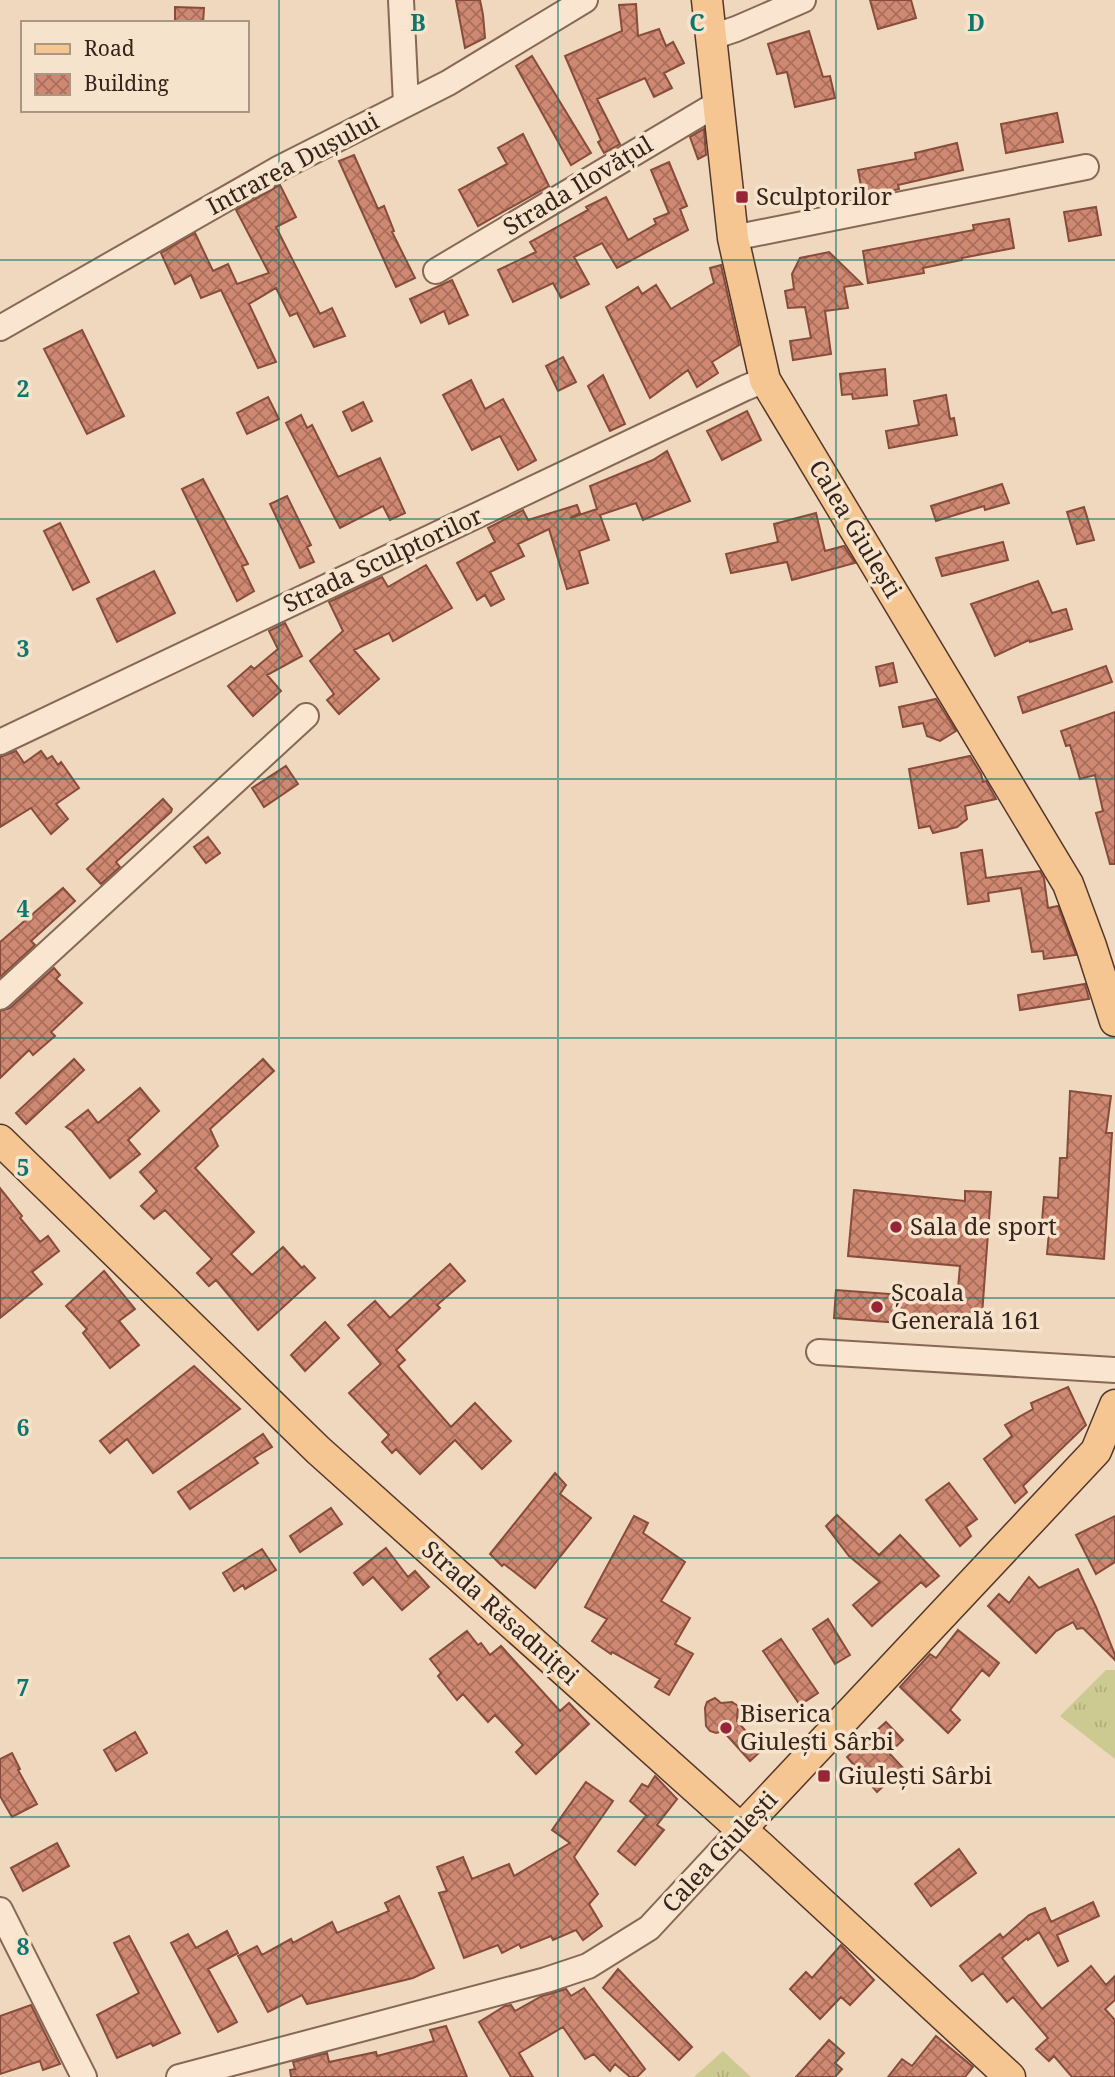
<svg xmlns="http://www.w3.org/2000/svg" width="1115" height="2077" font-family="'Noto Serif',serif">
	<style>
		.grass { fill: url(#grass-tufts) }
		.building { fill: url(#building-cross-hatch); stroke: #874c3b; stroke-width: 2 }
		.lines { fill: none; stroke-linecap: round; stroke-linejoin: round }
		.minor-casing { stroke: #876856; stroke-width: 28 }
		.major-casing { stroke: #54372a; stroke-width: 33 }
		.minor { stroke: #fae6d0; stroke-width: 24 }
		.major { stroke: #f5c592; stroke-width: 30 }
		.grid { fill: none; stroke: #0f766e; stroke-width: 2; stroke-opacity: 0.55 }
		.poi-dot { fill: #982438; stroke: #f6e3cc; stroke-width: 2.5 }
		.labels { text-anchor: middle; stroke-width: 7; stroke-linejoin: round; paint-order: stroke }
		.street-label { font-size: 24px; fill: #36231b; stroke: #f6e3cc }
		.poi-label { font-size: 24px; fill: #36231b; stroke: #f6e3cc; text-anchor: start }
		.grid-label { font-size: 23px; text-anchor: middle; font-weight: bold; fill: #0f766e; stroke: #f6e3cc; stroke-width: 7; stroke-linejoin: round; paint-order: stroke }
	</style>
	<defs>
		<pattern id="grass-tufts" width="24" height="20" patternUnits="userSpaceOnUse" patternTransform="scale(1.75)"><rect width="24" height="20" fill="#cdca91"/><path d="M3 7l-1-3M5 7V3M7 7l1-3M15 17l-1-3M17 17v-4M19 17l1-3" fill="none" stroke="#b1ad7c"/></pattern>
		<pattern id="building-cross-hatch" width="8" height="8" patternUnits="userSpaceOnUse" patternTransform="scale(1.75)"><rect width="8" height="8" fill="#cf8871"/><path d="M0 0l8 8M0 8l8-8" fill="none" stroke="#a96f5c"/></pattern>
	</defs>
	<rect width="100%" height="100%" fill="#efd8bd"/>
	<!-- grass -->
	<path class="grass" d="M1106,1670h9v89l-55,-43z
		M723,2051l28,26h-57z"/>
	<!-- building -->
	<path class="building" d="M456,0h24l3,15 2,23 -20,10z
		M870,0h41l5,18 -38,11z
		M636,4l2,32 21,-7 7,17 7,-4 11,21 -20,10 8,15 -18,9 -9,-19 -48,21 23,45 -16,9 -6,-11 3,-2 -36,-84 57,-25 -3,-26z
		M175,7l29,1 -1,15h-28z
		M809,31l14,46 7,-1 5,22 -40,9 -8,-35 -10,2 -9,-30z
		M532,56l59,97 -20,12 -55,-99z
		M1057,113l6,29 -57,11 -5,-29z
		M704,129l2,26 -8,4 -8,-22z
		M523,134l26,52 -71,40 -19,-36 48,-26 -9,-16z
		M957,143l6,27 -65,15 1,4 -36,8 -5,-27 58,-11 -1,-6z
		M354,155l24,54 6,-3 10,25 -2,1 23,46 -19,9 -57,-126z
		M669,162l18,44 -7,3 8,21 -71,38 -15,-25 -28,14 15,27 -28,14 -8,-15 -40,19 -15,-32 38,-18 -6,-10 58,-32 -2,-3 20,-10 22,43 28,-16 -2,-5 15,-6 -18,-43z
		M280,185l16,32 -20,10 44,87 12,-6 13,28 -31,11 -17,-34 -7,3 -14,-28 -27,16 27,58 -18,6 -37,-78 -20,8 -10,-23 -16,9 -14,-31 34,-20 18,38 15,-7 9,20 32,-11 -33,-63z
		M1096,207l5,28 -32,6 -5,-29z
		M1009,219l5,29 -52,10v2l-39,8 1,5 -56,10 -5,-32 111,-21 -1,-5z
		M829,252l33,32 -18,3 4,21 -23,3 6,43 -38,6 -3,-19 21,-3 -6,-31 -17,1 -3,-17 9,-2 -2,-15 8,-16z
		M721,265l18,80 -27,17 6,11 -21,14 -9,-17 -38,28 -44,-91 32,-20 4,7 14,-9 15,24 43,-26 -4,-15z
		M452,280l16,35 -19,9 -5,-13 -23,12 -11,-24z
		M82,330l42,86 -37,18 -43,-85z
		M563,357l13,25 -18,9 -12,-25z
		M885,369l2,26 -34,4 -1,-5 -10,1 -2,-21z
		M603,375l22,49 -15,7 -22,-45z
		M471,380l14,29 18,-10 33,61 -18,10 -18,-34 -28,14 -29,-55z
		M946,395l4,24 4,-1 3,17 -68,13 -3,-17 33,-6 -5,-24z
		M268,397l11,22 -32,15 -10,-21z
		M363,402l9,19 -20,10 -9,-19z
		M747,411l14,29 -39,20 -15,-29z
		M301,415l6,13 5,-3 26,52 42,-19 25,55 -15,7 -7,-14 -43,22 -54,-105z
		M667,451l23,50 -47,19 -7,-17 -36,12 9,25 -30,11 9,32 -21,6 -18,-60 -31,15 6,12 -34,16 14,27 -13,7 -6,-11 -8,5 -20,-37 38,-21 -7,-14 35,-18 5,10 49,-15 3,8 -10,5 27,-9 -7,-23 63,-26z
		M203,479l45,85 -6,2 12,25 -17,10 -55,-112z
		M1002,484l7,19 -24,7 -1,-4 -48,15 -5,-15z
		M287,496l24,49 -4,2 7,15 -14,6 -30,-64z
		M1084,507l10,33 -17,4 -10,-32z
		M816,513l9,38 19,-5 11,17 -63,17 -5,-18 -56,11 -5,-19 52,-12 -4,-18z
		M60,523l29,59 -16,8 -29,-59z
		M1003,542l5,18 -66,16 -6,-18z
		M426,565l26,43 -59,33 -4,-8 -35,17 25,29 -40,35 -12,-14 7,-6 -24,-33 33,-30 -14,-29 53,-25 6,10z
		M154,571l21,42 -58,29 -20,-43z
		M1038,581l14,32 14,-4 6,20 -42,13 -1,-2 -34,16 -24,-52z
		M285,623l17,33 -35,19 14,16 -28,25 -25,-30 23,-20 3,3 24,-20 -9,-18z
		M893,663l4,19 -17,4 -4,-19z
		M1106,666l6,16 -89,31 -5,-16z
		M936,699l20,32 -16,10 -13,-5 -4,-13 -20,4 -4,-20z
		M1115,712v152h-5l-14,-51 7,-2 -8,-36 -15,4 -10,-34 -4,1 -5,-15z
		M16,751l8,12 17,-12 6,8 5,-3 6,9 3,-3 18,26 -23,16 12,15 -17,15 -20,-26 -31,19v-70z
		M970,756l11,18 2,8 3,-1 10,18 -31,7 2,13 -10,8 -24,6 -3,-7 -11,2 -10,-59z
		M286,766l12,18 -34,23 -12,-19z
		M163,799l9,10 -1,3 -55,50 4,5 -19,17 -14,-15z
		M208,837l12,16 -14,10 -12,-16z
		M982,850l4,28 54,-7 4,7 4,30 10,-2 18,49 -32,4 -1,-8 -11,1 -11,-64 -33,5 1,8 -21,3 -7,-51z
		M63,888l12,13 -44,40 4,4 -35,32v-35z
		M54,968l6,7 -4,4 26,24 -31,29 4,4 -22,19 -4,-5 -29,28v-67l10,-3z
		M1085,984l4,15 -69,11 -2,-15z
		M74,1059l10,11 -58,54 -10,-11z
		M263,1059l11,12 -64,58 8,17 -23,22 59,64 -23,22 21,21 31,-28 19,21 2,-2 11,12 -57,52 -42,-50 -7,6 -12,-13 15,-14 -47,-49 -11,9 -13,-13 16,-15 -17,-19z
		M140,1088l19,23 -31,29 12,14 -30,24 -38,-47 -6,-4 22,-17 10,13z
		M1070,1091l41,5 -5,37h6l-8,126 -57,-5 3,-33h-8l2,-24 14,1 2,-40h7z
		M0,1188l22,28 -2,2 20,24 8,-6 11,15 -27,21 10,12 -42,34z
		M854,1190l111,11v-10l26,1 -10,137 -147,-11 2,-28 121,9 3,-33 -112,-10z
		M450,1264l15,17 -28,24 3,3 -44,42 9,10 -7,6 53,61 24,-24 36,38 -29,28 -27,-29 -35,34 -24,-25 -4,4 -10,-11 7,-7 -40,-42 32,-29 -33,-39 27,-24 15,17z
		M104,1271l31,38 -16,12 20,24 -29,23 -27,-35 4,-4 -21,-23z
		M325,1322l14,16 -34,33 -14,-16z
		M194,1366l46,43 -87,64 -26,-34 -17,14 -10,-12z
		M1068,1387l18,38 -63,61 4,6 -12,11 -31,-44 28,-23 -7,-11 28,-16 -2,-6z
		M263,1434l9,13 -18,11 4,5 -68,46 -12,-17z
		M555,1473l11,12 -6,9 31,24 -56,70 -31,-24 -2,2 -12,-12z
		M949,1483l28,36 -11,8 5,9 -11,10 -34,-46z
		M331,1508l11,16 -42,28 -10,-16z
		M837,1515l42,40 21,-20 39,41 -13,11 -5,-5 -49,44 -19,-21 27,-23 -31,-26 -23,-30z
		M634,1516l14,7 -5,10 42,29 -24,39 29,17 -15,26 18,10 -24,41 -14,-8 5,-8 -48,-27 -1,2 -19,-13 15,-22 -22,-12z
		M1115,1516v46l-19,12 -20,-39z
		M386,1548l22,29 7,-6 14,16 -27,23 -29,-33 -10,8 -9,-12z
		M262,1549l14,21 -31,19 -2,-4 -9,6 -11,-18z
		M1078,1569l18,38 19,48v5l-32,-32 -6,1 -4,-7 -17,9 -20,22 -48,-47 11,-12 10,9 20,-26 10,11z
		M828,1619l22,36 -15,9 -22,-35z
		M958,1630l41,33 -10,13 -7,-6 -32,40 10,10 -12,13 -48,-46 30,-33 6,4z
		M467,1631l11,14 3,-2 9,12 11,-9 59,65 9,-8 20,21 -53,50 -20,-22 7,-7 -28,-30 -7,7 -25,-28 -6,6 -19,-24 3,-3 -11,-14z
		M781,1639l37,54 -18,12 -37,-54z
		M715,1698l6,5 11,-1 6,4 -1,15 25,29 -12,11 -27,-30 -7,2 -6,-2 -4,-5 -1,-18 2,-6z
		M886,1722l17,18 -14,13 14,15 -26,24 -30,-35z
		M135,1732l12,21 -31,18 -12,-21z
		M12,1753l8,16 -2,1 19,34 -25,13 -12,-21v-37z
		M655,1776l22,23 -20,26 7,5 -29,35 -17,-14 28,-35 2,1 -18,-16 12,-17 6,3z
		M586,1782l27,19 -39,56 24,37 -9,10 13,22 -19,14 -7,-10 -23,10 -2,-4 -30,12 -2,-4 -17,9 -4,-8 -34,13 -25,-65 8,-2 -10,-24 26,-10 9,22 37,-15 5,12 56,-33 -18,-13z
		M57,1843l12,23 -46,25 -12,-23z
		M959,1849l17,24 -45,33 -16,-22z
		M399,1896l35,72 -21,10 -106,26 -5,-9 -34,17 -30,-56 19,-10 5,9 29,-16 2,4 39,-21 5,11 52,-22 -4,-8z
		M1093,1902l6,14 -42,19 11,26 -10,5 -19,-34 -11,8 -1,-2 -25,20 40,51 49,-43 15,19 9,-9v24l-10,9 10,11v57h-43l-18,-21 -5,5 -13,-12 12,-11 -35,-41 -6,5 -24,-29 -11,8 -12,-15 40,-32 3,4 26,-23 16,-7 6,14z
		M227,1931l11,22 -30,16 29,53 -19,10 -47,-89 17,-9 8,14z
		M129,1936l51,97 -27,13 -2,-3 -34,15 -20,-43 42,-22 -25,-50z
		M841,1945l33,35 -24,25 -9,-8 -21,22 -30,-30 16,-17 6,6z
		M618,1969l74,78 -13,13 -76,-72z
		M584,1988l61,81 -8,8h-7l-15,-13 -5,7 -16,-17 -9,5 -22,-32 -44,26 14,24h-22l-32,-55 26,-16 6,-1 4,6 27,-15 24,-7 5,7z
		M31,2005l29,59 -17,6 -3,-9 -40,13v-58z
		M446,2026l21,51h-176l-1,-7 5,-1 -2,-7 34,-9 2,9 47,-10 1,4 57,-15 -4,-11z
		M936,2036l37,31 -8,10h-77l14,-18 10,7z
		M829,2040l15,13 -9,10 7,6 -7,8h-39z"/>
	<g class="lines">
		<!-- minor casing -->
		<g class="minor-casing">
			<path id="minor" d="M401,0l5,104
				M712,37l24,-8 67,-29
				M733,238l353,-71
				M436,271l284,-169
				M0,328l280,-160 168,-85 137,-83
				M0,742l745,-354 20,-8
				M0,997l306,-281
				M819,1352l296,18
				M0,1910l84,167
				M179,2077l367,-97 42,-14 61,-38 92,-99"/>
		</g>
		<!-- major casing -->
		<g class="major-casing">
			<path id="major" d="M707,0l26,238 32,142 303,504 23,62 24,75
				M0,1140l318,310 442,396 250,231
				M741,1829l355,-378 19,-46"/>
		</g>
		<!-- minor -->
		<use href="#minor" class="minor"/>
		<!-- major -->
		<use href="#major" class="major"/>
	</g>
	<!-- grid -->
	<path class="grid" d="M279,0v2077M558,0v2077M836,0v2077M0,260h1115M0,519h1115M0,779h1115M0,1038h1115M0,1298h1115M0,1558h1115M0,1817h1115"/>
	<!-- markers -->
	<g class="poi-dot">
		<rect x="735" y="190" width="14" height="14" rx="3.5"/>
		<circle cx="896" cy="1227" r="7"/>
		<circle cx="877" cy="1307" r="7"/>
		<circle cx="726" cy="1728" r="7"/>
		<rect x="817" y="1769" width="14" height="14" rx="3.5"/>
	</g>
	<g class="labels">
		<!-- street labels -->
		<g class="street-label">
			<text transform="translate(293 164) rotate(-28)" y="8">Intrarea Dușului</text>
			<text transform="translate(578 186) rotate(-31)" y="8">Strada Ilovățul</text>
			<text transform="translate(855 529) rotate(59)" y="8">Calea Giulești</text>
			<text transform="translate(383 560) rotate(-25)" y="8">Strada Sculptorilor</text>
			<text transform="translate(500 1613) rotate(42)" y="8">Strada Răsadniței</text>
			<text transform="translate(720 1852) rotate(-47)" y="8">Calea Giulești</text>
		</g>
		<!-- poi labels -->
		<g class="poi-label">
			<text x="756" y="205">Sculptorilor</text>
			<text x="910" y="1235">Sala de sport</text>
			<text x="891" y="1301">Școala<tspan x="891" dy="28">Generală 161</tspan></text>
			<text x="740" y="1722">Biserica<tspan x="740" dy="28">Giulești Sârbi</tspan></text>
			<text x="838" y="1784">Giulești Sârbi</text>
		</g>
	</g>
	<g class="grid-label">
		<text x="418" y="31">B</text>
		<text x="697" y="31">C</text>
		<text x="976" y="31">D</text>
		<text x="23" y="397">2</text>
		<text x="23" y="657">3</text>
		<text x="23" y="917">4</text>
		<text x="23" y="1176">5</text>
		<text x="23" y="1436">6</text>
		<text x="23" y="1696">7</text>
		<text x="23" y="1955">8</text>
	</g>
	<!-- legend -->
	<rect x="21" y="21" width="228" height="91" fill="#f6e3cc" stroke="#a99685" stroke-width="2"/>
	<rect x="35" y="44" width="35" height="10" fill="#f5c592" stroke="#a99685" stroke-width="2"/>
	<text x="84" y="56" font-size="21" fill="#36231b">Road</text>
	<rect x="35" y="74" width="35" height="21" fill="url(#building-cross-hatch)" stroke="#a99685" stroke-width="2"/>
	<text x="84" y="91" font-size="21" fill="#36231b">Building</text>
</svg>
